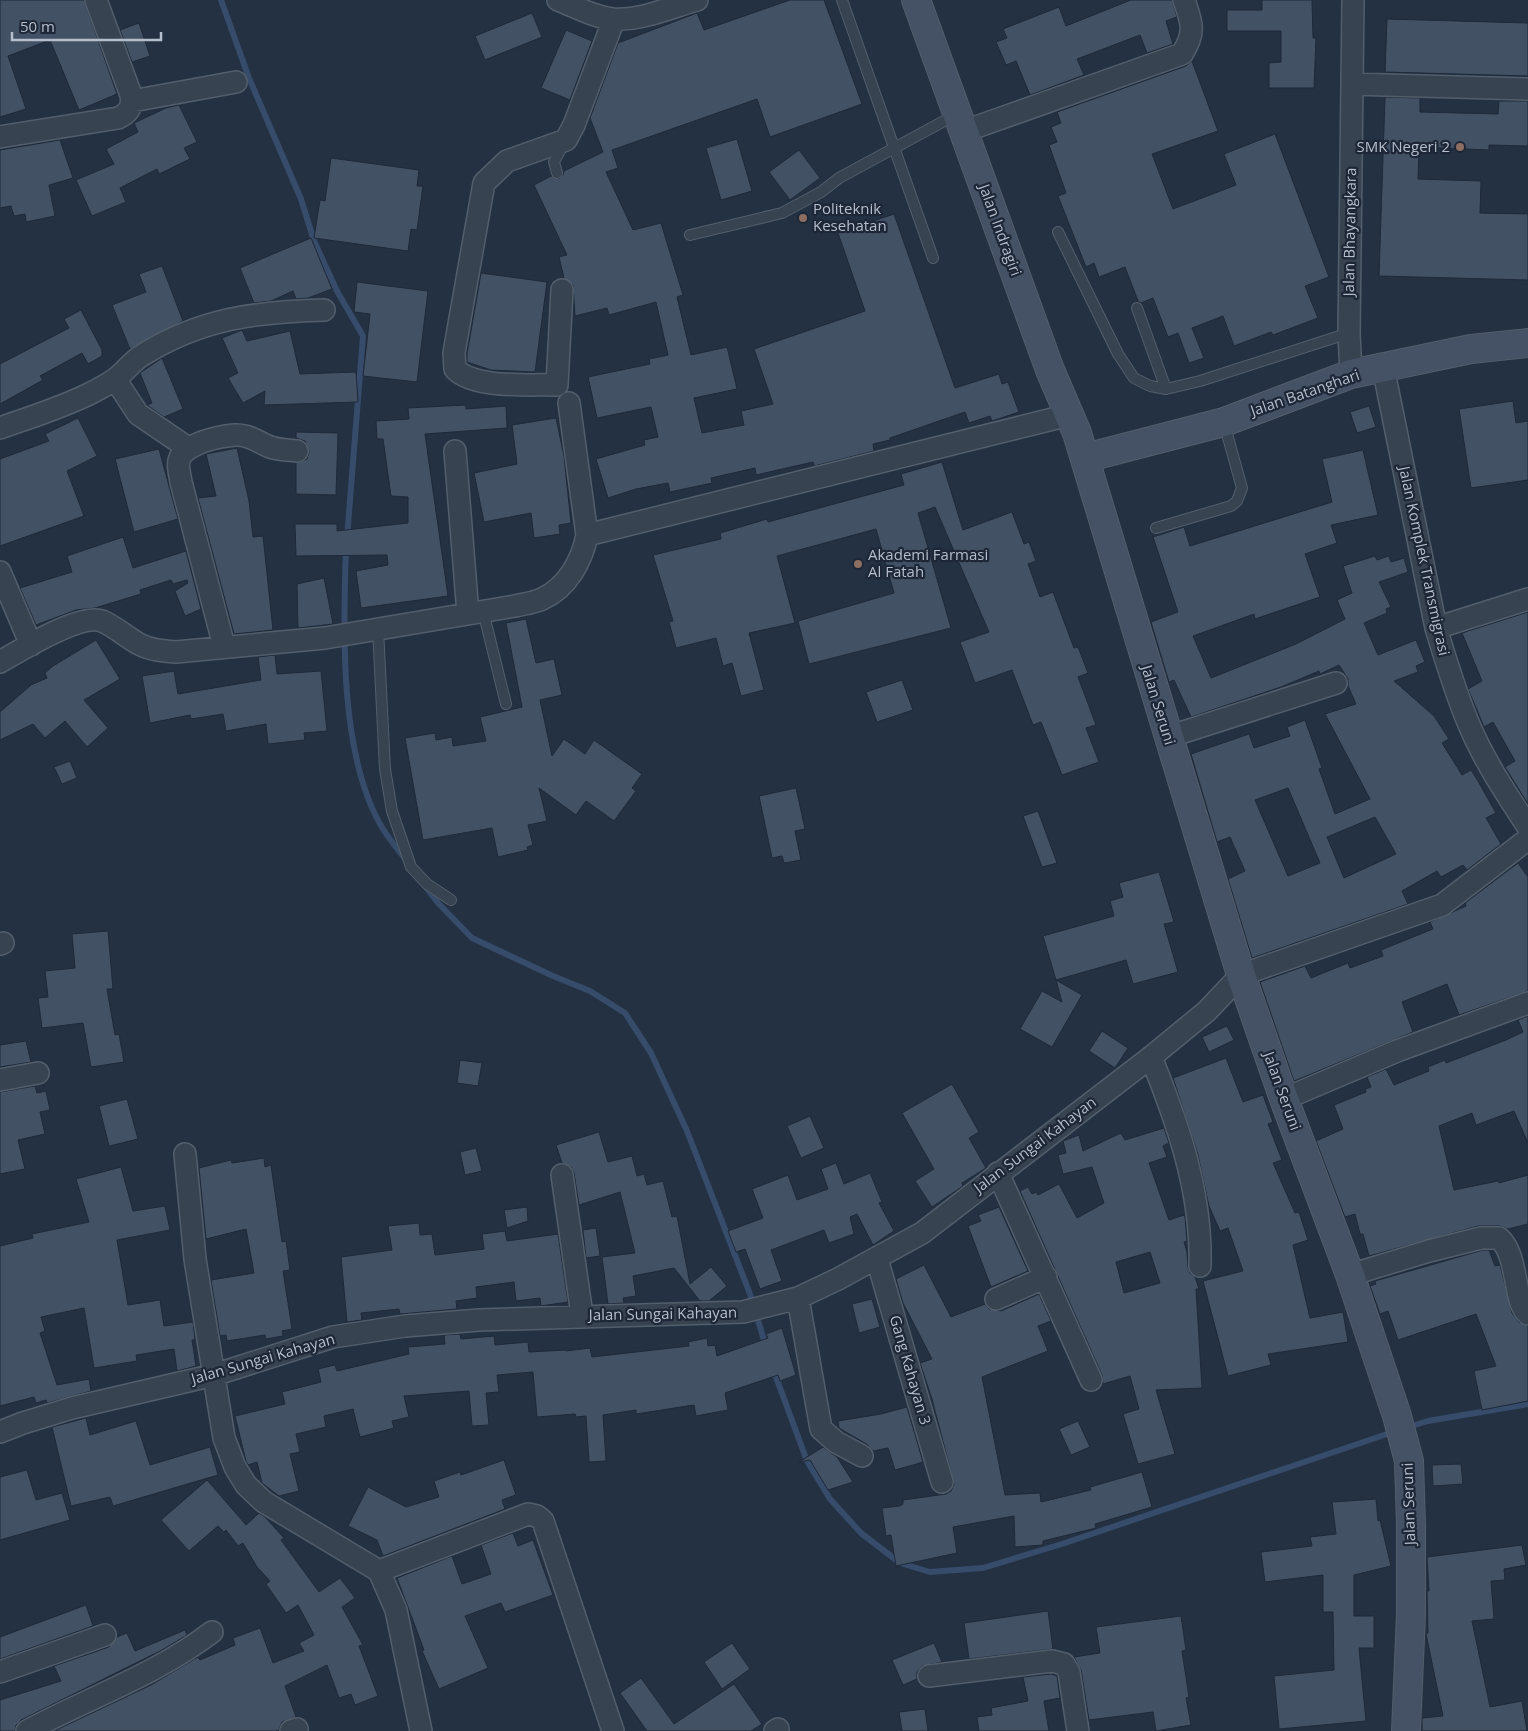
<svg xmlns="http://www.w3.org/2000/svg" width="1528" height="1731" font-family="'Open Sans',sans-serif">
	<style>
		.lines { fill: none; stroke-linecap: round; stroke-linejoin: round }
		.stream { stroke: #364c6a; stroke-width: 6 }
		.building { fill: #425164; stroke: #1f2939; fill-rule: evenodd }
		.lane-casing { stroke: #535e6c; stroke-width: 12 }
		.street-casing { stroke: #535e6c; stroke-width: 24 }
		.secondary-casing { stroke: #535e6c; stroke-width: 30 }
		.lane { stroke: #384351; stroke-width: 10 }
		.street { stroke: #384351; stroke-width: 21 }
		.secondary { stroke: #455165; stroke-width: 28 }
		.education-dot { fill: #8d6e63; stroke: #1d2737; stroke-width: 2 }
		.labels { text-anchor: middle; stroke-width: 4.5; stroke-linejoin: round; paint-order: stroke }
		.poi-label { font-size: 15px; fill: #b4becc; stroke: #1d2737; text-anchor: start }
		.street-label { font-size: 15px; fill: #b4becc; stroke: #1d2737 }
	</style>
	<rect width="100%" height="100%" fill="#233142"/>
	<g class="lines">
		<!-- stream -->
		<path class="stream" d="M221,0l28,78 52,121 13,42 23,50 26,45 -16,202
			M346,548c-3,82 -7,209 37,281 7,11 15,21 23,31
			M425,886l13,17 34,35 81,38 37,15 35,22 26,40 36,78 63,163 16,53
			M773,1369l34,92 23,38 31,34 39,30 30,9 53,-4 79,-24 331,-112
			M1405,1428l23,-7 100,-17"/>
	</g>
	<!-- building -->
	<path class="building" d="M0,0h84l33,94 -38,16 -29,-70 -42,16 18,53 -26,8z
		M790,0h34l38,104 -92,33 -13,-38 -145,51 6,18 -12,4 27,58 28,-7 22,72 -6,2 14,58 36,-8 10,42 -43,9 8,35 42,-8 -3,-14 32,-7 -19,-55 111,-38 -27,-78 56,-19 61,174 44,-14 3,10 6,-2 11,30 -27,9 -2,-5 -21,7 -4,-11 -75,26v2l-17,4 1,7 -60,15 -1,-4 -57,13 -1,-7 -44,10 1,5 -42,9 -2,-9 -32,6 -28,9 -12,-39 49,-14 -1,-5 14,-3 -7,-30 -54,11 -9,-41 62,-13 -1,-5 19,-4 -12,-53 -47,13 -2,-7 -32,8 -2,-31 -9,-7 -5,-21 8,-2 -33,-70 17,-9 8,3 4,-4 1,-4 39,-19 -13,-34 28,-75 79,-30 7,17z
		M1131,0h41l5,17 -11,4 7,23 -26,9 -7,-18 -63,24 7,16 -54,20 -14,-34 -10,4 -10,-23 11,-4 -4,-9 56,-22 7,19z
		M1262,0h50l1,38h3l-2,50h-45v-25l12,-1v-31h-54v-21h35z
		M532,13l10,24 -57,23 -10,-24z
		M1387,19l141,4v53l-143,-4z
		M139,23l11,33 -18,6 -12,-32z
		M566,30l26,11 -22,59 -29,-12z
		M1192,61l26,70 -66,23 21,55 63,-24 -12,-31 51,-20 54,143 -24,9 13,32 -45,17 -2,-3 -37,14 -11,-30 -31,12 12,30 -15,5 -11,-30 -10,4 -15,-39 -12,5 -3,-2 -13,-34 -26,10 -5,-14 -8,4 -28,-71 8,-3 -17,-48 8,-3 -6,-15 10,-4 -4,-11 129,-46z
		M1385,97l35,1v14l78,2 1,-13h29v45l-39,-1v5l-70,-3 -1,32 63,2 -1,32 48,1v66l-149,-4z
		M179,105l18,37 -13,6 6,11 -31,15 -2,-5 -37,19 6,14 -34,14 -16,-36 38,-16 -8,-15 32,-17 -4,-9 32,-15z
		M737,139l15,52 -31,9 -15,-52z
		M60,140l13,38 -24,7 6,31 -29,6 -1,-8 -11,2 -3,-10 -11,2v-58z
		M799,150l21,28 -30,22 -21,-28z
		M331,158l88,12 -2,16h6l-6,44 -6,-1 -3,22 -94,-13 6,-38 5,1z
		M311,238l21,51 -24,9 -12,1 -3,-8 -22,10 -17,2 -14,-35z
		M162,266l21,55 -53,28 -18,-44 34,-13 -7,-18z
		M481,273l66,9 -12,90 -44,-2 -24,-8v-8z
		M357,282l71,9 -11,91 -54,-6 7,-62 -16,-2z
		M81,310l21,40v6l-14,8 -6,-11 -42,23 3,4 -43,24v-40l69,-36 -5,-9z
		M242,330l5,11 43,-10 10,43 56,-2 2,30 -94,3 1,-14 -22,12 -15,-25 10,-5 -16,-35z
		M162,358l21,51 -19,8 -17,-12 5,-2 -12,-30z
		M1513,401l3,22 12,-2v59l-57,8 -12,-79z
		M466,405v4l40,-3 1,22 -82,6 23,162 -87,12 -5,-37 32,-6 -1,-10 -91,1 -1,-32h42v7l71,-8v-26l-17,-1 -8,-57h-6l-1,-18 33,-2 -1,-11z
		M1369,406l7,21 -19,6 -7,-21z
		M78,418l19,38 -30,15 17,45 -84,30v-87l49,-18 -4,-7z
		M556,418l8,38 7,67 -12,2 1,9 -26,4 -3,-25 -47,9 -10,-49 43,-9 -5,-39z
		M296,432l42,1 -2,62 -40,-1v-31l11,-4 2,-7 -4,-11 -9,-3z
		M237,448l12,53 4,36 10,-1 10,94 -39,4 -36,-136 18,-2 -10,-42z
		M159,449l19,70 -44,13 -19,-73z
		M1363,450l15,65 -47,10 6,18 -32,11 15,43 -65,22 -1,-5 -61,22 18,42 85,-34 49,-25 -8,-19 15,-7 -9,-27 32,-10 2,4 12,-4 2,6 13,-4 4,14 -29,10 12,25 -5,2 1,4 -23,10 14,32 38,-15 9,22 -9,4 2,6 -24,9 40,35 15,23 -7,4 20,32 9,-5 7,11 18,32 -10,5 15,26 -34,26 -4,-5 -22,12 -4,-6 -35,20 6,13 -156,54 -24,-79 17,-8 -15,-34 -13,5 -26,-88 58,-20 5,14 36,-12 -3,-9 18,-7 17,48 -3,1 16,45 35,-15 -45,-85 31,-10 -8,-18v-7l-9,-14 -19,9 -1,-3 -38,16 -90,30 -17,-37 -5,2 -18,-60 27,-10 -25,-75 31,-10 6,19 142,-44 -10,-43zM1288,788l32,75 -32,13 -33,-76zM1375,817l21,37 -52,24 -17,-41z
		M942,462l21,68 49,-18 12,32 5,-2 7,19 -8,3 12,33 13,-5 21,56 4,-1 10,26 -10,4 18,48 -10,3 13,34 -37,13 -21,-53 -8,3 -21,-55 -37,13 -15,-41 29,-10 -54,-125 -17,6 33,115 -142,36 -11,-43 96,-28 -18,-64 -99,27 18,67 -46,10 15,57 -23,6 -9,-33 -9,3 -7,-28 -40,10 -7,-26 4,-1 -20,-66 68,-16 -1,-6 47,-14 1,3 136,-37 -3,-11z
		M123,537l10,31 53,-17 15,58 -16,7 -10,-25 13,-8 -1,-3 -14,4 -2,-4 -31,10 1,4 -46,14 -19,2 -40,15 -16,-37 52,-16 -5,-16z
		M324,578l9,46 -35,4 -1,-44z
		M1528,612v192l-23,-37 10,-6 -22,-39 -9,5 -7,-17 -9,-21 14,-8 -20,-48z
		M526,619l10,44 18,-4 8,36 -22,5 12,56 12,-17 21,15 9,-14 48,34 -10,14 4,3 -22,30 -28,-20 -10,14 -37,-27 8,33 -19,4 5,20 -6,2 1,3 -30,7 -6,-29 -69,12 -18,-102 30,-5 1,7 16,-3 1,9 33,-5 -6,-24 42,-10 -16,-84z
		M96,640l24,39 -36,21 24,28 -21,19 -22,-26 -20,17 -12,-14 -33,16v-28l31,-27 16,-7 -2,-5 8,-7z
		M275,655l2,19 44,-3 6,60 -23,2 1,7 -37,4 -2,-20 -40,7 -3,-17 -32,5 -1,-4 -40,8 -8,-47 32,-5 4,23 83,-14 -3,-23z
		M902,680l11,30 -36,12 -11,-30z
		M70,761l7,17 -15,6 -8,-17z
		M796,788l9,41 -10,2 6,29 -17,3 -2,-7 -10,2 -13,-62z
		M1038,811l19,52 -15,4 -19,-51z
		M1518,863l10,14v114l-69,24 -12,-31 -45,18 11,30 -119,49 -34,-99 45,-16 6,12 37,-15 2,5 33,-12 -2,-6 52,-21 -3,-7 36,-16 -1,-3z
		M1159,872l15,50 -10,2 14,48 -45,12 -7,-24 -70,20 -13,-44 71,-20 -4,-15 13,-4 -4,-14z
		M108,931l5,58h-6l8,46 4,-1 5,28 -33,5 -8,-44 -41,5 -4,-30 10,-1 -3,-26 30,-3 -3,-34z
		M1056,980l26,15 -30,52 -32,-18 22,-38 20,11z
		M1528,1016v127l-14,-32 -38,14 -4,-12 -33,13 15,64 44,-9 1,2 29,-8v49l-20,5 -9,-3h-21l-109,30 -6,-22h-3l-5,-20 -10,3 -29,-76 27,-12 -9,-24 32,-13 -1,-3 6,-2 -4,-10 19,-8 8,16 35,-14 -1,-4 17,-7 1,3 60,-23 17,-8 -5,-12z
		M1227,1026l7,14 -25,12 -7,-15z
		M1102,1031l26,17 -13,20 -26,-17z
		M26,1041l5,21 -31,5v-22z
		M1226,1058l17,44 20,-7 10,27 -5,2 14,36 -9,3 22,50 4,-1 9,28 -15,5 17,73 33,-6 5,30 -80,12 3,11 -43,11 -25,-95 40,-10 -15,-43 -8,3 -11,-25 -11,-51 -25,-77z
		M460,1060l22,3 -4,23 -21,-3z
		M952,1084l27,48 -10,6 17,30 -24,15 1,3 -31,21 -17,-26 19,-12 -32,-56z
		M35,1086l2,7 9,-2 4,19 -10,2 5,22 -27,6 7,29 -25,5v-82z
		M127,1099l11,40 -29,7 -10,-40z
		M810,1116l14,32 -23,10 -14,-32z
		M1164,1128l5,15 -6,3 4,11 -18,6 20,57 15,-5 1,2 2,24 -3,1 3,10 1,15 2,6 5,4 4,12h-3l6,99 -46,2 19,64 -37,10 -15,-50 16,-5 -9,-33 -27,8 -1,-9 -82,-184 8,-4 4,7 4,-2 2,3 21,-11 18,34 27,-15 -12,-36 -29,7 -5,-19 8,-2 -3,-12 16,-6 4,16 38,-18 4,7zM1150,1252l10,31 -36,10 -8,-31z
		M599,1132l9,30 24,-6 5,20 7,-2 3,11 16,-4 9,36 5,-1 13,68 21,-17 16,19 -18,15h-9l-26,-33 -41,8 3,20 -13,2 1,5 -16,1 -6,-47 33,-4 -15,-61 -41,13 -5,-32 -3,-6 -9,-4 -6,-18z
		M476,1148l6,23 -17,4 -5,-23z
		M264,1158l1,9 6,-2 11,77 4,-1 4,29 -7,1 9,58 -10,2 1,5 -17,3 -1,-4 -38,6 -1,-6 -6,1 -9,-56 43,-7 -8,-44 -40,10 -7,-71 32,-8 1,3z
		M836,1163l8,21 26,-11 12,29 -3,1 15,28 -21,14 -16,-31 -7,3 4,17 -25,9 -5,-13 -53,20 11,31 -22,8 -15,-40 -9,3 -8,-21 35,-13 -11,-29 36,-14 9,25 31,-11 -7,-20z
		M121,1167l12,44 32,-5 5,24 -53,10 11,65 32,-5 4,26 29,-4 2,18h-3l4,26 -19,5 -3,-22 -38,6 1,6 -43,7 -10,-60 -43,9 4,14 -5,2 17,52 32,-6 2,12 -44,12 -1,-3 -10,3 -2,-6 -34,9v-160l33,-8 -1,-4 57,-12 -13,-43z
		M527,1207l1,14 -21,7 -3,-18z
		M999,1207l29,64 -37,16 -23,-61 13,-5 -3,-6z
		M419,1223l1,12 12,-1 3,21 49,-6 -2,-15 23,-3 2,10 51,-7 10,68 -27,4 -1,-8 -24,3 -2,-19 -38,5 1,11 -21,3 1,8 -57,5 -1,-5 -38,4 1,7 -15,2 -6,-65 51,-7 -4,-24z
		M596,1228l4,28 -14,2 -3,-28z
		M1483,1250h6l6,16 5,-1 12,48 7,9 9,4v75l-46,9 -8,-39 22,-5 -20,-52 -78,26 -10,-29 -8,3 -10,-28 6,-2 -1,-3z
		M924,1265l27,52 34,-13 4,5 12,2 38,-17 12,27 -13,5 10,25 -66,26 23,118 35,-2 1,9 50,-12 -1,-3 52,-15 10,35 -57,17 1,4 -53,13v4l-28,2 -1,-31 -61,11 4,26 -61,13 -5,-31 -5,1 -4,-28 18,-2 3,-2v-4l43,-6 5,-3 3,-7 -22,-85 -12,-36 12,-4 -29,-56 -7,-24z
		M872,1299l8,28 -21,6 -7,-29z
		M782,1328l14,47 -16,6 -2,-6 -53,18 3,17 -32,6 -2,-11 -58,9v-4l-33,5 3,46 -17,1 -3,-46 -10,1 -1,-3 -38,3 -4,-45 -36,3 2,17 -13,1 3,32 -17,1 -3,-35 -65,5 5,21 -17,4 2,7 -34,9 -7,-28 -29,7 2,11 -30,7 4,18 -10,2 9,37 -20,5 -17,-13 -5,-21 -9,3 -2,-4 -11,-45 50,-12 -3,-12 39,-10 -3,-13 17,-4 2,6 72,-17 -1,-7 37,-3 -1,-9 16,-1 1,5 33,-3 1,9 33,-3 1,10 37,-2v1l24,-3 2,9 97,-11 -1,-4 19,-4 1,8 7,-1 2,11 51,-18 -2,-4z
		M907,1407l16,55 -10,3 -18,5 -7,-22 -15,3 -5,-6 -29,-17 -1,-7 43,-7z
		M86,1418l4,17 46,-14 14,44 60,-18 8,28 -105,31 -3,-9 -39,9 -19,-79z
		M1078,1421l12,26 -19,8 -12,-26z
		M823,1447l14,10 16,25 -25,8 -18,-30 -11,2z
		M504,1460l12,35 -14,5 3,9 -122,47 -6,-16 -29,-14 20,-39 38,20 33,-10 -5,-16 26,-9 1,3z
		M1461,1464l2,20 -30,2 -1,-21z
		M27,1470l9,30 26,-7 8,27 -70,20v-63z
		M207,1480l39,45 13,-12 6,4 19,21 -3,2 38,52 21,-14 15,20 -13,9 21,38 -4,1 19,50 -23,9 -4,-11 -12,4 -12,-33 -42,21 11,31 -14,5 -3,8 -3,1h-222l97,-46 47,-28 2,3 35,-15 -2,-7 27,-10 13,35 31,-12 -5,-8 15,-8 -16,-30 -12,8 -20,-29 4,-3 -13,-14 -14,-24 -5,3 -12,-16 -2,2 -6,-6 -29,25 -28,-31z
		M1376,1499l2,22 2,-1 11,46 -37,9v41h20v32h-15l7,73 -87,8 -5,-53 60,-6 -1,-58h-10v-37l-58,7 -4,-30 51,-6 -2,-9 26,-3 -4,-32z
		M513,1533l5,13 15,-6 20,55 -48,17 -4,-9 -36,13 23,52 -49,21 -17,-38 2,-1 -27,-72 55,-22 10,28 29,-10 -10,-29z
		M1522,1545l4,20 -22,4 1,11 -14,1 3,38 -22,2 18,86 32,-6 5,30h-105v-13l21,-2 -17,-82 2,-1 -1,-42h2l-2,-34z
		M86,1605l7,21 -93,33v-22z
		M1048,1611l5,38 -84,10 -5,-36z
		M1181,1616l5,34 -4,1 7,46 -3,1 5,27 -35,6 -3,-19 -64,8 -8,-50 -7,-13 26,-4 -4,-26z
		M185,1630l2,5 -25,15 -141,70 -5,5 -1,6h-15v-31l61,-19 -7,-15 55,-19 8,-10 10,-4 8,18z
		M732,1643l18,26 -28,20 -18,-27z
		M934,1643l8,19 -20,4 -5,6v7l-14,6 -11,-25z
		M1051,1674l6,2 3,22 -16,3 5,30h-70l-2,-14 15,-2 -1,-7 37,-7 -5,-24z
		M641,1678l33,46 60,-40 28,40 -11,7h-104l-27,-38z
		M925,1709l3,22h-26l-3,-19z"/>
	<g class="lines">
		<!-- lane casing -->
		<g class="lane-casing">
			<path id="lane" d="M842,0l91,258
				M557,173l-3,-11 10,-19
				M1058,232l60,122 16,24 16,8 16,3 34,-8 149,-48
				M690,235l92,-22 39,-21 18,-14 118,-64
				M1137,308l29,81
				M1156,528l75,-22 6,-5 5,-13 -18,-65
				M483,611l23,93
				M378,629l7,140 7,42 19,56 16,17 24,16"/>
		</g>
		<!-- street casing -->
		<g class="street-casing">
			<path id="street" d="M558,0c18,7 36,17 55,19 28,2 58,-12 84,-19
				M1352,84l176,5
				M132,101l104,-19
				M965,131l217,-77c14,-22 10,-31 2,-54
				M0,137l118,-19c11,-5 15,-11 13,-23l-35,-95
				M562,290l-5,95c-28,-1 -82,4 -102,-16l-1,-16 4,-23 26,-147 23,-22 59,-21 8,-15 40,-106
				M1383,367l53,261c10,33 20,67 34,99 15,35 37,68 58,100
				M1351,374l-2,-41 4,-333
				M115,379l23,35 50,34
				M569,403l18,132
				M0,428c31,-11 64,-21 93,-36 9,-5 18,-9 26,-16 8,-7 13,-14 22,-20 60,-38 115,-44 183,-46
				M455,451l13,163
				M0,572l31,73
				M1436,628l92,-29
				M224,646l-43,-164c-1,-8 -5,-19 0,-26 8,-14 50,-24 64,-20 9,2 17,8 25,11 9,3 18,3 27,4
				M0,662c21,-12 80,-49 102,-41 14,6 24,16 37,23 11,6 24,7 37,8l149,-14 190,-32c8,-2 19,-3 27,-7 25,-11 40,-38 45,-64l482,-120
				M1168,737l168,-54
				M0,944l3,-1
				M1151,1057c27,67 51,135 49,209
				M0,1080l38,-7
				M1284,1099l113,-48 131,-48
				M185,1154l10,105 29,179 11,29 11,18 18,17 115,69 17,39 25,121
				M998,1173l93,207
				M562,1175l20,140
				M877,1259l65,223
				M1350,1275l79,-24 52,-13h18c20,17 14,64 29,76
				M798,1298l23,131 15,13 26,14
				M996,1299l50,-22
				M0,1432l23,-9 49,-15 142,-33 119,-38 72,-11 74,-6 264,-8 55,-14 40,-19 84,-46 229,-176 56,-46 34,-36 201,-70 86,-66
				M379,1571l149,-57 9,2 6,5 70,210
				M0,1672l105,-37
				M929,1676l123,-15 12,3 5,8 9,59
				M27,1731c61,-33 129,-56 185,-99
				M291,1731l6,-2
				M775,1731l3,-2"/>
		</g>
		<!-- secondary casing -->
		<g class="secondary-casing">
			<path id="secondary" d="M916,0l134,370 27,63 164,542 43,124 66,176 47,141 12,45 2,64v89l-5,117
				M1085,458l139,-36 127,-48 120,-25 57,-6"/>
		</g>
		<!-- lane -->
		<use href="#lane" class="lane"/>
		<!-- street -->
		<use href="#street" class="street"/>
		<!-- secondary -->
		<use href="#secondary" class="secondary"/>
	</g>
	<!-- markers -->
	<g class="education-dot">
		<circle cx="1460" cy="147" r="5"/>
		<circle cx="803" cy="218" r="5"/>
		<circle cx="858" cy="564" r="5"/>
	</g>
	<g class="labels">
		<!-- poi labels -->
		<g class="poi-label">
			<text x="1450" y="152" text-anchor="end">SMK Negeri 2</text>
			<text x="813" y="214">Politeknik<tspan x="813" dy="17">Kesehatan</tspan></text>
			<text x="868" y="560">Akademi Farmasi<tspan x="868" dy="17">Al Fatah</tspan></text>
		</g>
		<!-- street labels -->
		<g class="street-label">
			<text transform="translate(1000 230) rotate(70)" y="5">Jalan Indragiri</text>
			<text transform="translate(1350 232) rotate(-89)" y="5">Jalan Bhayangkara</text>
			<text transform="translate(1305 393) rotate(-19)" y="5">Jalan Batanghari</text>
			<text transform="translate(1424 561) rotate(78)" y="5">Jalan Komplek Transmigrasi</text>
			<text transform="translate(1158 705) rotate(73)" y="5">Jalan Seruni</text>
			<text transform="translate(1282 1091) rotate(70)" y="5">Jalan Seruni</text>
			<text transform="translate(1035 1145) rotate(-37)" y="5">Jalan Sungai Kahayan</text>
			<text transform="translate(663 1314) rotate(-1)" y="5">Jalan Sungai Kahayan</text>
			<text transform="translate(263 1359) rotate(-16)" y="5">Jalan Sungai Kahayan</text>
			<text transform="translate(910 1370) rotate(74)" y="5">Gang Kahayan 3</text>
			<text transform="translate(1409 1504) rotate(-92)" y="5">Jalan Seruni</text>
		</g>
	</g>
	<!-- scale -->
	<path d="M12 32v8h149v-8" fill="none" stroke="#b4becc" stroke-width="2.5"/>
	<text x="20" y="32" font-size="15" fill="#b4becc" stroke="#1d2737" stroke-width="4" paint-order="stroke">50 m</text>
</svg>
